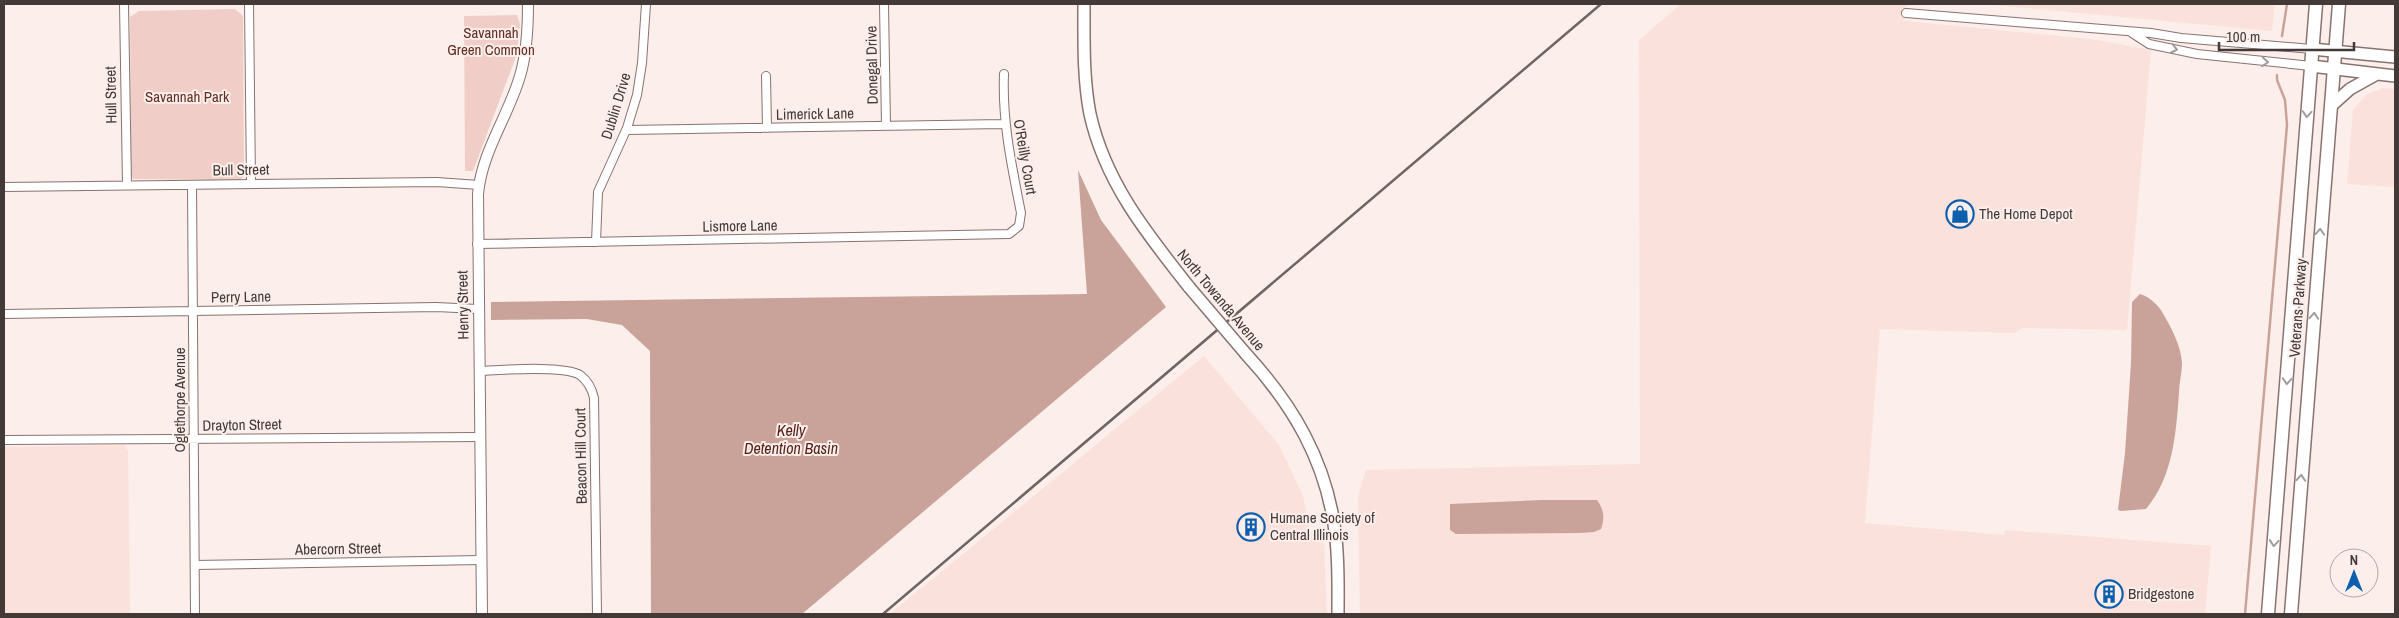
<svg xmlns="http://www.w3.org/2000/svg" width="2399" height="618" font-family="'Archivo Narrow',sans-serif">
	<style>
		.built { fill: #fbe1db }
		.green { fill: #f0cec7 }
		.water { fill: #c9a39a }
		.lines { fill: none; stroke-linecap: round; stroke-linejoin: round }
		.stream { stroke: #c9a39a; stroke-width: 2.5 }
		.minor-casing { stroke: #88736f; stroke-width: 10 }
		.tertiary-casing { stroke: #88736f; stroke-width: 12 }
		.secondary-casing { stroke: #88736f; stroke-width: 14 }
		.trunk-casing { stroke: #88736f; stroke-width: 15 }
		.minor { stroke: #fff; stroke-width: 8 }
		.tertiary { stroke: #fff; stroke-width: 10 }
		.secondary { stroke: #fff; stroke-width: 11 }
		.trunk { stroke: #fff; stroke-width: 12 }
		.rail { stroke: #6f6562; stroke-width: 2.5 }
		.secondary-bridge-casing { stroke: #88736f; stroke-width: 14; stroke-linecap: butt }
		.secondary-bridge { stroke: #fff; stroke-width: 11 }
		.oneway { stroke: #a19c9c }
		.labels { text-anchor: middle; stroke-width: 4; stroke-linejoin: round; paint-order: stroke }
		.park-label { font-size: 15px; fill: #622e24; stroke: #fceeeb }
		.street-label { font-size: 15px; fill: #433a38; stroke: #fceeeb }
		.poi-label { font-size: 15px; fill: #433a38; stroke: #fceeeb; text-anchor: start }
		.water-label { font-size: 16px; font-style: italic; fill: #552219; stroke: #fceeeb }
	</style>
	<rect width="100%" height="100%" fill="#fceeeb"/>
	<!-- built -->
	<path class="built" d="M1681,4h225l-2,17 187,18 60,11 -24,280 -104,-2 -9,5 -134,-4 -15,194 139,12 1,-5 206,16 -6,68h-845l-2,-118 8,-26 274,-6 -1,-424z
		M1984,4h291l-3,27z
		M2384,88l11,1v98l-48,-3 6,-74 14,-16z
		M1204,356l75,89 24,51 8,38 6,8 7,1 3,71h-437z
		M124,445l4,6 2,163h-126v-167z"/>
	<!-- green -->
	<path class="green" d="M235,9l8,7 1,160 -4,4 -107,-1 -2,-5 -1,-157 9,-6z
		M517,15l3,9 -3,30 -44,117h-8l-1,-155z"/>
	<!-- water -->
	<path class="water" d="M1078,170l23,50 65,87 -364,307h-151l-1,-263 -28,-26 -35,-6 -96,1v-18l596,-8z
		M2140,294c11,3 20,13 25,23 8,14 16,30 17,46 0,10 -3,21 -3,30 -3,41 -6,84 -33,116l-25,2 -3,-1 7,-57 6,-90 1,-61z
		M1542,500h55c7,10 8,18 4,29l-7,3 -14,1 -124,1 -6,-4v-26z"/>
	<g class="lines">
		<!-- stream -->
		<path class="stream" d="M2282,36l5,-32
			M2245,614l42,-489 -2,-25 -8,-20v-5"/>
		<!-- minor casing -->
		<g class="minor-casing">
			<path id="minor" d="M124,4l3,181
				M249,4l2,179
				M884,4l2,122
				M1906,13l245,20 30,5 131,11
				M2132,33l17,11 48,10 114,12
				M766,76l1,52
				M627,130l377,-6
				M192,185l3,429
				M4,187l433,-5 42,3
				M596,242l2,-50 29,-64 10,-33 5,-32 4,-59
				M477,244l532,-10 10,-8 2,-13c-9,-46 -19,-91 -17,-139
				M4,314l432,-7 42,2
				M479,371c22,-1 85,-6 101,4 8,6 12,14 14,23l3,216
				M4,440l476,-3
				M195,565l286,-5"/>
		</g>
		<!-- tertiary casing -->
		<g class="tertiary-casing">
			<path id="tertiary" d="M482,614l-4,-420c4,-43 30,-77 42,-118 7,-23 8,-49 8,-72"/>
		</g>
		<!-- secondary casing -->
		<g class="secondary-casing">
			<path id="secondary" d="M1084,4c0,36 -1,74 6,110 15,68 57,120 99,173
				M2312,49l83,8
				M2311,66l84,10
				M2331,106l19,-17 27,-15
				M1246,354c47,51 80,107 89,177 4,27 3,56 3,83"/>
		</g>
		<!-- trunk casing -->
		<g class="trunk-casing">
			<path id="trunk" d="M2268,614l48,-610
				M2291,614l48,-610"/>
		</g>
		<!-- minor -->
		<use href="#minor" class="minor"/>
		<!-- tertiary -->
		<use href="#tertiary" class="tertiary"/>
		<!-- secondary -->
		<use href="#secondary" class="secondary"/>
		<!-- trunk -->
		<use href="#trunk" class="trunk"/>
		<!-- rail -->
		<path class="rail" d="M883,614l718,-610"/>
		<!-- secondary-bridge casing -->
		<g class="secondary-bridge-casing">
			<path id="secondary-bridge" d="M1189,287l57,67"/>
		</g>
		<!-- secondary-bridge -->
		<use href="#secondary-bridge" class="secondary-bridge"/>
	</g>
	<!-- one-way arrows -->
	<defs><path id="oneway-chevron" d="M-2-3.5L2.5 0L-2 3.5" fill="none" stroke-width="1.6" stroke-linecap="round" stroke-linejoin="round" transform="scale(1.25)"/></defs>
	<g class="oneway">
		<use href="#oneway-chevron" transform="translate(2174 49) rotate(12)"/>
		<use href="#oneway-chevron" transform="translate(2265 62) rotate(5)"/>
		<use href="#oneway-chevron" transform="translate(2307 114) rotate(94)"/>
		<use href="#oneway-chevron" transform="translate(2320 232) rotate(-86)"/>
		<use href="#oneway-chevron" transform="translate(2314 316) rotate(-86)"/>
		<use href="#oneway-chevron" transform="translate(2287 381) rotate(94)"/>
		<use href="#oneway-chevron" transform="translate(2301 478) rotate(-86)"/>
		<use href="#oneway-chevron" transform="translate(2274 543) rotate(95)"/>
	</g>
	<!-- icons -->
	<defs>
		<g id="shop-ring" transform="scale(1.4375)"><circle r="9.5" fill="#fceeeb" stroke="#0d5ead" stroke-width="1.5"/><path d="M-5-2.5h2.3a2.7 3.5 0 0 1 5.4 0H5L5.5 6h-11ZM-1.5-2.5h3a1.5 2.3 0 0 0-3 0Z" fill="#0d5ead"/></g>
		<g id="building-ring" transform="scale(1.4375)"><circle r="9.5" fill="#fceeeb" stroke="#0d5ead" stroke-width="1.5"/><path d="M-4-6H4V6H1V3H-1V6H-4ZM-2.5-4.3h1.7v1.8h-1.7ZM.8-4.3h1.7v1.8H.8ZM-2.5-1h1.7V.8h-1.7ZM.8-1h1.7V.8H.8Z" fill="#0d5ead"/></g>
	</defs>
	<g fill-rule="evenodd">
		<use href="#shop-ring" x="1960" y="214"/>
		<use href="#building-ring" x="1251" y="527"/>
		<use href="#building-ring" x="2109" y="594"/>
	</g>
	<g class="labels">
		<!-- park labels -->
		<g class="park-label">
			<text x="491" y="38">Savannah<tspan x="491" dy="17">Green Common</tspan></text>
			<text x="187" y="102">Savannah Park</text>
		</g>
		<!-- street labels -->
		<g class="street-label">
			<text transform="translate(872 65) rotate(-91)" y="5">Donegal Drive</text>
			<text transform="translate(111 95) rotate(-91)" y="5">Hull Street</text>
			<text transform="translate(616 106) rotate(-73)" y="5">Dublin Drive</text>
			<text transform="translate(815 114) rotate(-1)" y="5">Limerick Lane</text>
			<text transform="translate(1025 157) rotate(80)" y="5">O'Reilly Court</text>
			<text transform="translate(241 170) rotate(-1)" y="5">Bull Street</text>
			<text transform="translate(740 226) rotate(-1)" y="5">Lismore Lane</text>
			<text transform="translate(241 297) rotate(-1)" y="5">Perry Lane</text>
			<text transform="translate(1221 300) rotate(50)" y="5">North Towanda Avenue</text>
			<text transform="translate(463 305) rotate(-91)" y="5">Henry Street</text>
			<text transform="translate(2298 308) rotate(-86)" y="5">Veterans Parkway</text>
			<text transform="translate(180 400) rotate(-90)" y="5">Oglethorpe Avenue</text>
			<text transform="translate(242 425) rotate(-1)" y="5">Drayton Street</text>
			<text transform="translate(581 456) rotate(-91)" y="5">Beacon Hill Court</text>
			<text transform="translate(338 549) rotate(-1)" y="5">Abercorn Street</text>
		</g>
		<!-- poi labels -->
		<g class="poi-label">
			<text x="1979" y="219">The Home Depot</text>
			<text x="1270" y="523">Humane Society of<tspan x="1270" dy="17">Central Illinois</tspan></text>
			<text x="2128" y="599">Bridgestone</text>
		</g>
		<!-- water labels -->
		<g class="water-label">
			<text x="791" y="436">Kelly<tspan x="791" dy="18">Detention Basin</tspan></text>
		</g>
	</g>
	<!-- border -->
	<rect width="2399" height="618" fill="none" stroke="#433a38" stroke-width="10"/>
	<!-- north arrow -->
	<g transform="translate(2354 573)"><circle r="24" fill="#fceeeb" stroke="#b2a6a3"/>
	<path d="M0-4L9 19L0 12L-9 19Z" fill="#0d5ead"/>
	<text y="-8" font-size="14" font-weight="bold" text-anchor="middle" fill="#433a38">N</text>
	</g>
	<!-- scale -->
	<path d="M2219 42v8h135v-8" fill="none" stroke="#433a38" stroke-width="2.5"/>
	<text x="2226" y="42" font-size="15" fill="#433a38" stroke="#fceeeb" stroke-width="4" paint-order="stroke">100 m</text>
</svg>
